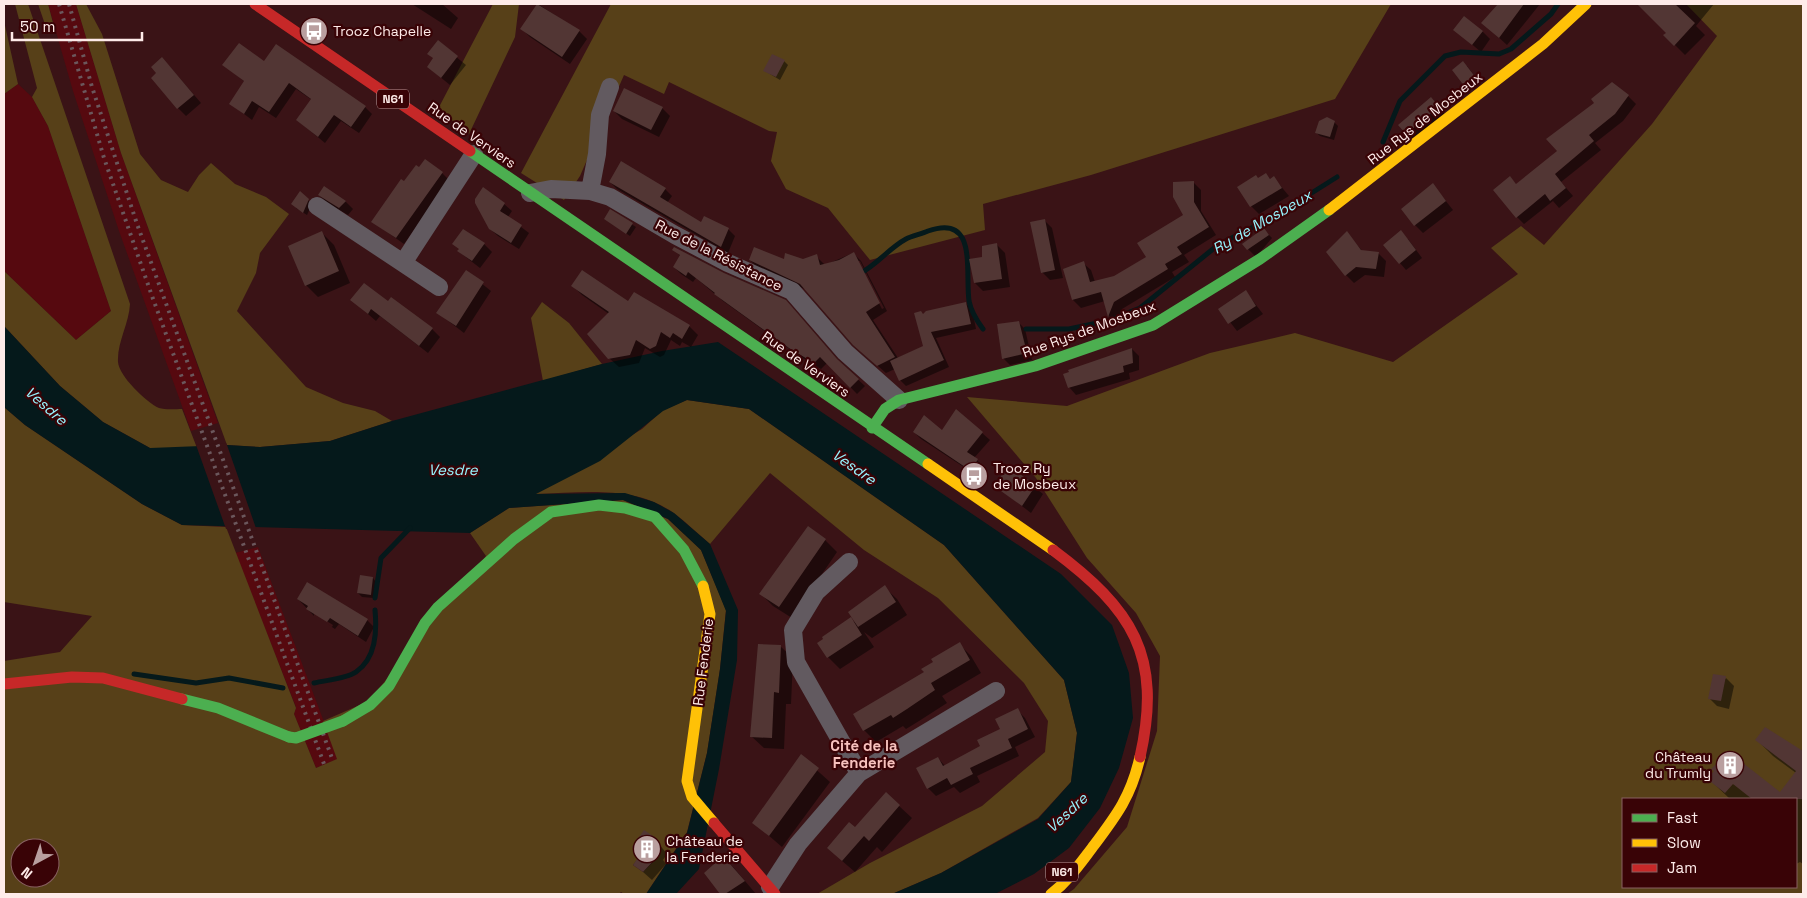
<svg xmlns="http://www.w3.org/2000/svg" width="1807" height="898" font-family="'Space Grotesk',sans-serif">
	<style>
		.built { fill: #56090f }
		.green { fill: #574018; fill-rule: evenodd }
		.water { fill: #05191b }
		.pier { fill: #3a1316 }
		.shadow { fill: #0007; fill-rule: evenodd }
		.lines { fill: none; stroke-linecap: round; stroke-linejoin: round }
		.stream { stroke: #05191b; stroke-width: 5 }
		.building { fill: #523634 }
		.street { stroke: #625a60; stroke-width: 18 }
		.fast { stroke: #4caf50; stroke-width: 11 }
		.slow { stroke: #ffc107; stroke-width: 11 }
		.jam { stroke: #c62828; stroke-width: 11 }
		.rail { stroke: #6b575c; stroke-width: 4; stroke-dasharray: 2.5 5; stroke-linecap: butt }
		.fast-bridge { stroke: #4caf50; stroke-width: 11 }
		.labels { text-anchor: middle; stroke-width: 4.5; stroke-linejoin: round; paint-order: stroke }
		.shield { fill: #390306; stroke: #c3a5a5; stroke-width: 1 }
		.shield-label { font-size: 12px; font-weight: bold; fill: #feebe9 }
		.poi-label { font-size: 14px; fill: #feebe9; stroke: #390306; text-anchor: start }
		.street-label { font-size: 14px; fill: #feebe9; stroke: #390306 }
		.water-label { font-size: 15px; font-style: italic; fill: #96f5ff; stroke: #390306 }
		.neighbourhood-label { font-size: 15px; font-weight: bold; fill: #f7c1bd; stroke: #390306 }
	</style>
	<rect width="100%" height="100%" fill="#3a1316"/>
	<!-- built -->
	<path class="built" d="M48,4h28l45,149 97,270 -27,8 -72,-200 -46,-140z
		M18,84l14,13 16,29 63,185 -35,29 -72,-69v-177z
		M258,547l80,212 -22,9 -22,-54 2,-7 -61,-154z"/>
	<!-- green -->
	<path class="green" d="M15,4h13l102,300c-1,20 -13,38 -12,58 1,14 28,40 41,46 6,2 17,1 23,1l15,39h-47l-47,-26 -43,-36 -56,-60v-55l72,69 35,-29 -63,-185 -16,-29 5,-9z
		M38,4h10l8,30 -8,-1z
		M76,4h10l16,30 38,120 21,26 27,12 11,-17 12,-12 24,21 31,13 23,17 -29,39 -4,20 -19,38 69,76 37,16 32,8 17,10 -62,20 -70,6 -33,-2 -106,-292z
		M493,4h26l-4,33 -46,97 -31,-25z
		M611,4h780l-56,95 -244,76 -108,29 2,26 -115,30 -42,-52 -42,-19 -15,-28 6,-29 -8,-1 -100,-49 -5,12 -40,-19 -44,101 -16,24 -43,-27z
		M1686,4h117v890h-736l7,-5 53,-62 30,-96 3,-75 -24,-43 -49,-55 -51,-80 -69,-81 100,9 143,-53 85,-20 98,29 125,-88 -27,-26 30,-22 23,19 108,-121 65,-88zM1623,799h173v88h-173z
		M4,21l14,63 -14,10z
		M542,302l27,21 33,41 -59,17 -12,-63z
		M687,400l62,9 195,136 120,135 13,53 -6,49 -33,36 -97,55 -49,21h-75l53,-31 112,-57 63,-54 3,-31 -24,-38 -86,-85 -74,-48 -94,-77 -60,71c-12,-10 -23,-21 -35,-30 -40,-30 -93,-21 -140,-20l107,-65 21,-19z
		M4,407l21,18 117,79 40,21 44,2 70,181 -2,6 22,54 21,-9 -14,-38 46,-20 117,-145 -16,-23 39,-25 114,-8 45,19 33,31 25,60 -6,59 -13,84 -20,79 -41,62h-22l-3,-2 -2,2h-615v-233l56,-9 32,-36 -88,-14zM655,838l-1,3 6,4 -5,7 4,4 -16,16 -10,-7zM20,848h30v30h-30z"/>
	<!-- water -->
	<path class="water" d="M4,326l56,60 43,36 47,26 77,-3 33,2 70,-6 62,-20 210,-57 60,-13 56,-9 343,232 51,51 17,48 4,45 -14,50 -19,40 -31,40 -35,26 -39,20h-103l49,-21 97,-54 33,-37 6,-49 -13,-53 -120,-135 -195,-136 -62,-9 -24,11 -63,50 -64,33 89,-1 29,9 20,11 36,31 28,66 -1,50 -18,109 -20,100 -23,25h-30l41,-61 20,-80 13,-84 6,-58 -25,-61 -33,-31 -45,-19 -114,8 -39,25 -288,-8 -40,-21 -117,-79 -21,-18z"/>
	<!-- pier -->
	<path class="pier" d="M226,443l1,2 30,86 -31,-2 -30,-84z"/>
	<!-- shadow -->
	<path class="shadow" d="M412,4h30l16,14 -7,11z
		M538,4l41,27 8,8 -17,25 -40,-27 -8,-8z
		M1499,4h41l-33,41 -24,-22z
		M1642,4h72l-18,22 9,9 -20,20 -20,-20 3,-2 -28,-27z
		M1455,30l27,1 8,8 -9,13z
		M438,42l28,23 -16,20 -22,-18 6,-8z
		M784,61l4,4 -8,15 -15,-9z
		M265,63l100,44 7,7 -13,19 -18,-12 -16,22 -28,-23 15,-20 -16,-11 -20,29 -17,-11 -7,13 -21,-16 14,-22 -21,-17z
		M1467,66l12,16 -9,8 -17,-20z
		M170,67l31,36 -15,13 -8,-8 -20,-35z
		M1628,96l8,8 -13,17 -28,22 6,7 -40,32 12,14 -14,12 -6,-7 -29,23 -7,-7 -7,-39 7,7z
		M1439,107l7,9 -31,25 -8,-8z
		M662,108l8,8 -11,21 -37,-18 -8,-8z
		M1334,122l4,4 -4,14 -14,-4 -3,-3z
		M442,173l7,7 -45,64 -31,-22 31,-39z
		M1266,174l5,6 3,-2 15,18 -30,18 -8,-8 7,-27z
		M610,182l55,7 7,7 -5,7 35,21 26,5 7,7 -7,17 -111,-64z
		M1194,183l7,7v21l15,24 -32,20 5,7 -17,10 3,5 -53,32 -6,14 -7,-7 -4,-15 -24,7 -8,-8 -8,-31 18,-6 8,7 4,12 19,-5 33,-20 38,-42z
		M1433,185l20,25 -30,23 -8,-8z
		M319,195l26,6 8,8 -5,6 -21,-12z
		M308,200l4,4 -5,11 -11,-7z
		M476,200l28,4 8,7 -4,6 21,16 -10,16 -21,-13 -8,-7z
		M610,211l26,16 -6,9 -21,-14z
		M1044,220l8,8 11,50 -13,2 -8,-8z
		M1264,230l8,8 -16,19 -8,-8z
		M322,233l12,12 16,38 -32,14 -12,-12z
		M1347,233l16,19 15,1 8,8 -2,16 -19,-2 -11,8 -8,-8z
		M1408,239l14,19 -16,12 -6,-7z
		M484,244l8,8 -12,16 -22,-17z
		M997,245l8,8 5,34 -27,4 -8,-8z
		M674,249l167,115 24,22 -8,8 -30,-31 -6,6 -23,-14 -75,-54 -27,-23 -3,4 -12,-8 -7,-7 7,-10z
		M853,253l8,8 26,50 -14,9 25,38 26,-12 -1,-31 43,-12 6,6 4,20 -40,9 13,29 -43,19 -6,-6 -5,-11 -9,4 -24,-21 -55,-62 -49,-22 -8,-8h53l13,-4 9,9zM857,261h3l24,47 -2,1z
		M466,271l25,20 -27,42 -26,-20z
		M573,286l55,17 61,23 9,9 -7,12 -9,-5 -2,4 -9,-6 -7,15 -4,2 -15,-9 -6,15 -20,4 -10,-9v-44l-27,-19z
		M1246,292l17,22 -26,17 -17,-22z
		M352,300l36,3 44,26 8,8 -12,16 -48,-37 -4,5z
		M1019,323l6,6 7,31 -22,5 -6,-6 -6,-33z
		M1132,349l7,7v14l-10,3 1,6 -54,16 -7,-8z
		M957,411l33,29 -16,18 11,9 -6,10 -58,-38 -7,-7h28z
		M1009,467l34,27 -12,19 -35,-27z
		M825,540l12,12 -45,66 -19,-12 -12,-12z
		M373,578l3,4 -2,16 -12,-1 -4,-4z
		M884,587l13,12 10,16 -35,23 -8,-6 10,15 -34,22 -12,-12 23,-38 5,4z
		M298,599l69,21 7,7 -8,15 -27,-18 -4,5 -20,-13 17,11 1,-2 -19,-12v3z
		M959,644l12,12 10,17 -39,23 5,7 -28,18 -13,8 -3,-3 -27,16 -12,-12z
		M780,646l13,12 -2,46h-5l-2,45 -20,-1 -13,-12 3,-45h3z
		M1726,678l8,8 -5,23 -12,-3 -8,-8z
		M1017,710l8,8 10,19 -20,10 4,9 -42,20 3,6 -20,11 -6,-6 -18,9 -8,-8 10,-30 7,8 37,-20 20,-17z
		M1765,729l38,24v111l-3,-2 -4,2v-65h-66l-21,-20 71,15 16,-21 -23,-17 -16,-16z
		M801,756l29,26 -48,65 -28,-24z
		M886,794l26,24 -30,34 -5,-5 -22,25 -14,-12 14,-32z
		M655,839l12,15 -4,6 3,4 -14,16 -18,-16 8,-10 -8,-8z
		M723,857l11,11 22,26h-35l-15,-20z"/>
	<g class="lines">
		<!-- stream -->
		<path class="stream" d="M1383,142l17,-41 45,-45 16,-4 38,2 12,-5 40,-35 7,-10
			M859,274c18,-9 30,-26 47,-35 6,-3 15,-5 22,-8 50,-18 37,40 41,70 2,10 8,20 14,28
			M1026,329h43l38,-8 33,-13 78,-63 57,-29 62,-39
			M375,598l6,-40 29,-30
			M134,674l62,9 33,-5 54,10
			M314,683c12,-3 32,-4 42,-11 20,-14 21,-40 19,-62"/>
	</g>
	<!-- building -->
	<path class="building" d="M537,4l43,26 -18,27 -42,-28z
		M1498,4h26l-25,34 -18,-15z
		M1637,4h38l20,19 -21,23 -11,-11 3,-2z
		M1464,16l19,15 -11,14 -19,-15z
		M438,40l20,16 -17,22 -14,-11 6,-9 -6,-4z
		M239,43l25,18 12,-17 90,62 -15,21 -17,-12 -16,22 -22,-17 15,-21 -22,-16 -20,29 -17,-11 -8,13 -15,-10 15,-23 -22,-16z
		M772,54l13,6 -9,17 -13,-6z
		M162,57l32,38 -17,14 -26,-31 5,-5 -5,-6z
		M1463,61l13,17 -11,9 -13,-17z
		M1612,82l17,13 -14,19 -26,21 5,6 -39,33 11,14 -16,13 -5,-7 -29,24 -23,-28 17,-14 6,8 41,-33 -11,-12 48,-36 -3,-4z
		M624,88l39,19 -12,23 -38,-19z
		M1431,97l8,10 -33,27 -8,-9z
		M1327,117l8,4 -5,16 -15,-4 4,-12z
		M425,159l18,13 -47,66 -25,-16 30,-43 3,2 12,-16 3,2z
		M621,161l45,27 -6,9 41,25 3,-6 25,12 -8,19 -112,-65z
		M1266,173l4,6 4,-3 8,12 -32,19 -13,-20 19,-12 2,3z
		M1194,181v21l15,25 -32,20 5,7 -17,10 3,5 -54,33 -6,15 -7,-25 -29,8 -9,-31 21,-8 6,21 24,-6 32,-19 -9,-14 46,-28 -10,-18v-15z
		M1433,183l13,18 -32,25 -13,-17z
		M324,186l22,15 -7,7 -21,-13z
		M483,187l22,16 -5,8 22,14 -11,18 -22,-14 -14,-26v-4z
		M300,191l9,8 -6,14 -12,-9z
		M610,209l23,14 -7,11 -22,-15z
		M1045,219l10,51 -14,3 -11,-51z
		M1264,228l5,7 -22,15 -5,-6z
		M463,229l22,14 -13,18 -15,-10 2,-2 -7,-5z
		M1401,230l15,20 -17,14 -16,-19z
		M322,231l17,40 -34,15 -17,-40z
		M1347,231l14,19 18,2 -3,17 -20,-2 -11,9 -19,-24z
		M997,243l5,36 -28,4 -5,-24 13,-2v-11z
		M674,247l50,26 62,27 51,59 22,20 -9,9 -30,-31 -6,6 -25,-15 -75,-54 1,-1 -27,-21 -2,4 -13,-9 7,-12 -8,-5z
		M754,247l30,12 1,-6 18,6 14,-5 3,11 19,-5 15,-8 26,51 -14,9 29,45 -18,9 -24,-21 -53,-61 -51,-24z
		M466,270l18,12 -28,44 -20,-13z
		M582,270l46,31 6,-9 56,33 -8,14 -9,-6 -3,5 -9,-6 -5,14 -6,3 -14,-9 -6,15 -22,4 -21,-25 22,-22 -38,-26z
		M364,283l24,18 3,-4 42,31 -14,18 -48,-37 -3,5 -18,-14z
		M1246,290l10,16 -28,18 -10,-15z
		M966,302l5,22 -40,8 13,28 -45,21 -9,-20 33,-15 -9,-33 7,-2 2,3 3,-3z
		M1019,321l8,32 -25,6 -5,-35z
		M1132,348l1,15 -10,3 1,6 -56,16 -5,-14 6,-2 -1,-2z
		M956,409l27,23 -16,20 11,7 -7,12 -58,-39 11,-17 18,15z
		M1008,466l28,19 -14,21 -28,-20z
		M808,526l18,13 -47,68 -20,-13z
		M360,575l13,2 -2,18 -14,-2z
		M307,582l61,37 -10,17 -28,-18 -3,4 -21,-13 2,-3 -11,-7z
		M885,585l11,17 -38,25 -10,-15z
		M851,617l11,18 -35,23 -10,-15 6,-4 -1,-2z
		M960,642l10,18 -39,23 4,7 -28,19 -14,9 -2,-3 -28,16 -10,-17 71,-42 -3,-3 12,-7 -2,-3z
		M758,644l23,1 -2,48 -5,-1 -2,46 -22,-1z
		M1713,674l13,2 -5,25 -13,-2z
		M1018,708l10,21 -20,10 4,9 -42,20 3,6 -22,11 -4,-7 -20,11 -11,-21 22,-11 5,9 37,-20 -3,-6 23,-11 -5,-10z
		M1765,727l38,24v48h-51l-19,-15 -8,9 -18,-14 7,-8 -3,-2 18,-17 51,40 16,-21 -41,-31z
		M801,754l18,14 -50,68 -17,-13z
		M886,792l14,13 -31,36 -5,-5 -22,25 -15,-13 22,-26 6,5z
		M644,830l12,8 -2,3 6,4 -5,7 4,3 -16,17 -10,-7 8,-12 -9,-6z
		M723,856l22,25 -20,13h-5l-16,-21z"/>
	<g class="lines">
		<!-- street -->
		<path class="street" d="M590,191l7,-37 3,-39 10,-28
			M530,193l21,-4 39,2 20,6 65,38 53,28 64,28 53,61 54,48
			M317,206l86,57 71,-109
			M403,263l36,24
			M849,562l-33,30 -23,38 3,32 63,111
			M770,887l28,-43 61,-71 137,-82"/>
		<!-- fast -->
		<path class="fast" d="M470,151l458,313
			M872,428l13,-19 14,-9 136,-34 118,-41 107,-66 69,-49
			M182,699l36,9 71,29
			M343,721l27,-16 19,-19 36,-63 13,-16 76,-68 37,-27 48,-7 26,3 30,9 29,33 19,36"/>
		<!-- slow -->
		<path class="slow" d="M1329,210l214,-166 43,-40
			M928,464l125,86
			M703,586l7,28 -23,167 5,16 22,26
			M1051,894c17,-13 28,-29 41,-46 24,-32 39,-51 48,-91"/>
		<!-- jam -->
		<path class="jam" d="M255,4l215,147
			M1053,550c79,59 110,105 87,207
			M4,684l68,-7 31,1 79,21
			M714,823l61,71"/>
		<!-- rail -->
		<path class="rail" d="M59,4l45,154 48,138 172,468
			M69,4l23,83 45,137 196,537"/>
		<!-- fast-bridge -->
		<path class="fast-bridge" d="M289,737l7,1 47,-17"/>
	</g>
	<!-- icons -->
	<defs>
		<g id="bus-disc" transform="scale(1.4375)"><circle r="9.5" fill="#b99f9f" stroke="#390306"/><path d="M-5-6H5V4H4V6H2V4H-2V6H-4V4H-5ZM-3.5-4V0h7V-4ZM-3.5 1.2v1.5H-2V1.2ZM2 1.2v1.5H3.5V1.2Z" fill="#fff"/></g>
		<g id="building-disc" transform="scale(1.4375)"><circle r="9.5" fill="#b99f9f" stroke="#390306"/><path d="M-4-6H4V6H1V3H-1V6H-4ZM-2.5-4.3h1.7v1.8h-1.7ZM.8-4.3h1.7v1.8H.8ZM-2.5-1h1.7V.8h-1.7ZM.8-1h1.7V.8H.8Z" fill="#fff"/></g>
	</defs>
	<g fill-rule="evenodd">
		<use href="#bus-disc" x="314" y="31"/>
		<use href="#bus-disc" x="974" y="476"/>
		<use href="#building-disc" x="1730" y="765"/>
		<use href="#building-disc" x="647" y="849"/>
	</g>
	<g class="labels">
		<!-- shield labels -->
		<g class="shield">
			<rect x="377" y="89.5" width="32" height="19" rx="4"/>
			<rect x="1046" y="862.5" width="32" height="19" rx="4"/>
		</g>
		<g class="shield-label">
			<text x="393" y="103">N61</text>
			<text x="1062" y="876">N61</text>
		</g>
		<!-- poi labels -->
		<g class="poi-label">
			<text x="333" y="36">Trooz Chapelle</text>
			<text x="993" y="473">Trooz Ry<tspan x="993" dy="16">de Mosbeux</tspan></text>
			<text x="1711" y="762" text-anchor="end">Château<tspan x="1711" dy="16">du Trumly</tspan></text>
			<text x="666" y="846">Château de<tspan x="666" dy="16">la Fenderie</tspan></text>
		</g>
		<!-- street labels -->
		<g class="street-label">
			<text transform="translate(1425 118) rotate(-38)" y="5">Rue Rys de Mosbeux</text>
			<text transform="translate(472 135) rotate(35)" y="5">Rue de Verviers</text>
			<text transform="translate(719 255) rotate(27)" y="5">Rue de la Résistance</text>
			<text transform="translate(1089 329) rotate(-20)" y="5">Rue Rys de Mosbeux</text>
			<text transform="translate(806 364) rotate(35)" y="5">Rue de Verviers</text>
			<text transform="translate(703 662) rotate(-83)" y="5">Rue Fenderie</text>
		</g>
		<!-- water labels -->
		<g class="water-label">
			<text transform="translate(1262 222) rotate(-30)" y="5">Ry de Mosbeux</text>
			<text transform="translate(46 406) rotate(41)" y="5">Vesdre</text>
			<text transform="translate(854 467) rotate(35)" y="5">Vesdre</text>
			<text x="453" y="475">Vesdre</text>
			<text transform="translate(1067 813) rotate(-43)" y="5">Vesdre</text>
		</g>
		<!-- neighbourhood labels -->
		<g class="neighbourhood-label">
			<text x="864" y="751">Cité de la<tspan x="864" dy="17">Fenderie</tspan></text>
		</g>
	</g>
	<!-- border -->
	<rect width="1807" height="898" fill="none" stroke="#feebe9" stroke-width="10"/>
	<!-- legend -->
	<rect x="1622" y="798" width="175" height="90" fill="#390306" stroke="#886061"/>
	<rect x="1632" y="814" width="25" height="8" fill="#4caf50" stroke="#886061"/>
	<text x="1667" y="823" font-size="15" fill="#feebe9">Fast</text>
	<rect x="1632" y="839" width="25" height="8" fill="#ffc107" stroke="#886061"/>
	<text x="1667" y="848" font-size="15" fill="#feebe9">Slow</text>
	<rect x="1632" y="864" width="25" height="8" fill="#c62828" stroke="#886061"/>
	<text x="1667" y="873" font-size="15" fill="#feebe9">Jam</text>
	<!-- north arrow -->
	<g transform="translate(35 863) rotate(220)"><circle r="24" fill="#390306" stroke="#886061"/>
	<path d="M0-4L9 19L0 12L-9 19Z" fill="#b99f9f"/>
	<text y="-8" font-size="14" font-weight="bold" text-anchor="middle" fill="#feebe9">N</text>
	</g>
	<!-- scale -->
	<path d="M12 32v8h130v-8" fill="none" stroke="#feebe9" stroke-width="2.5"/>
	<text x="20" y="32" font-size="15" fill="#feebe9" stroke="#390306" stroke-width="4" paint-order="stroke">50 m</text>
</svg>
